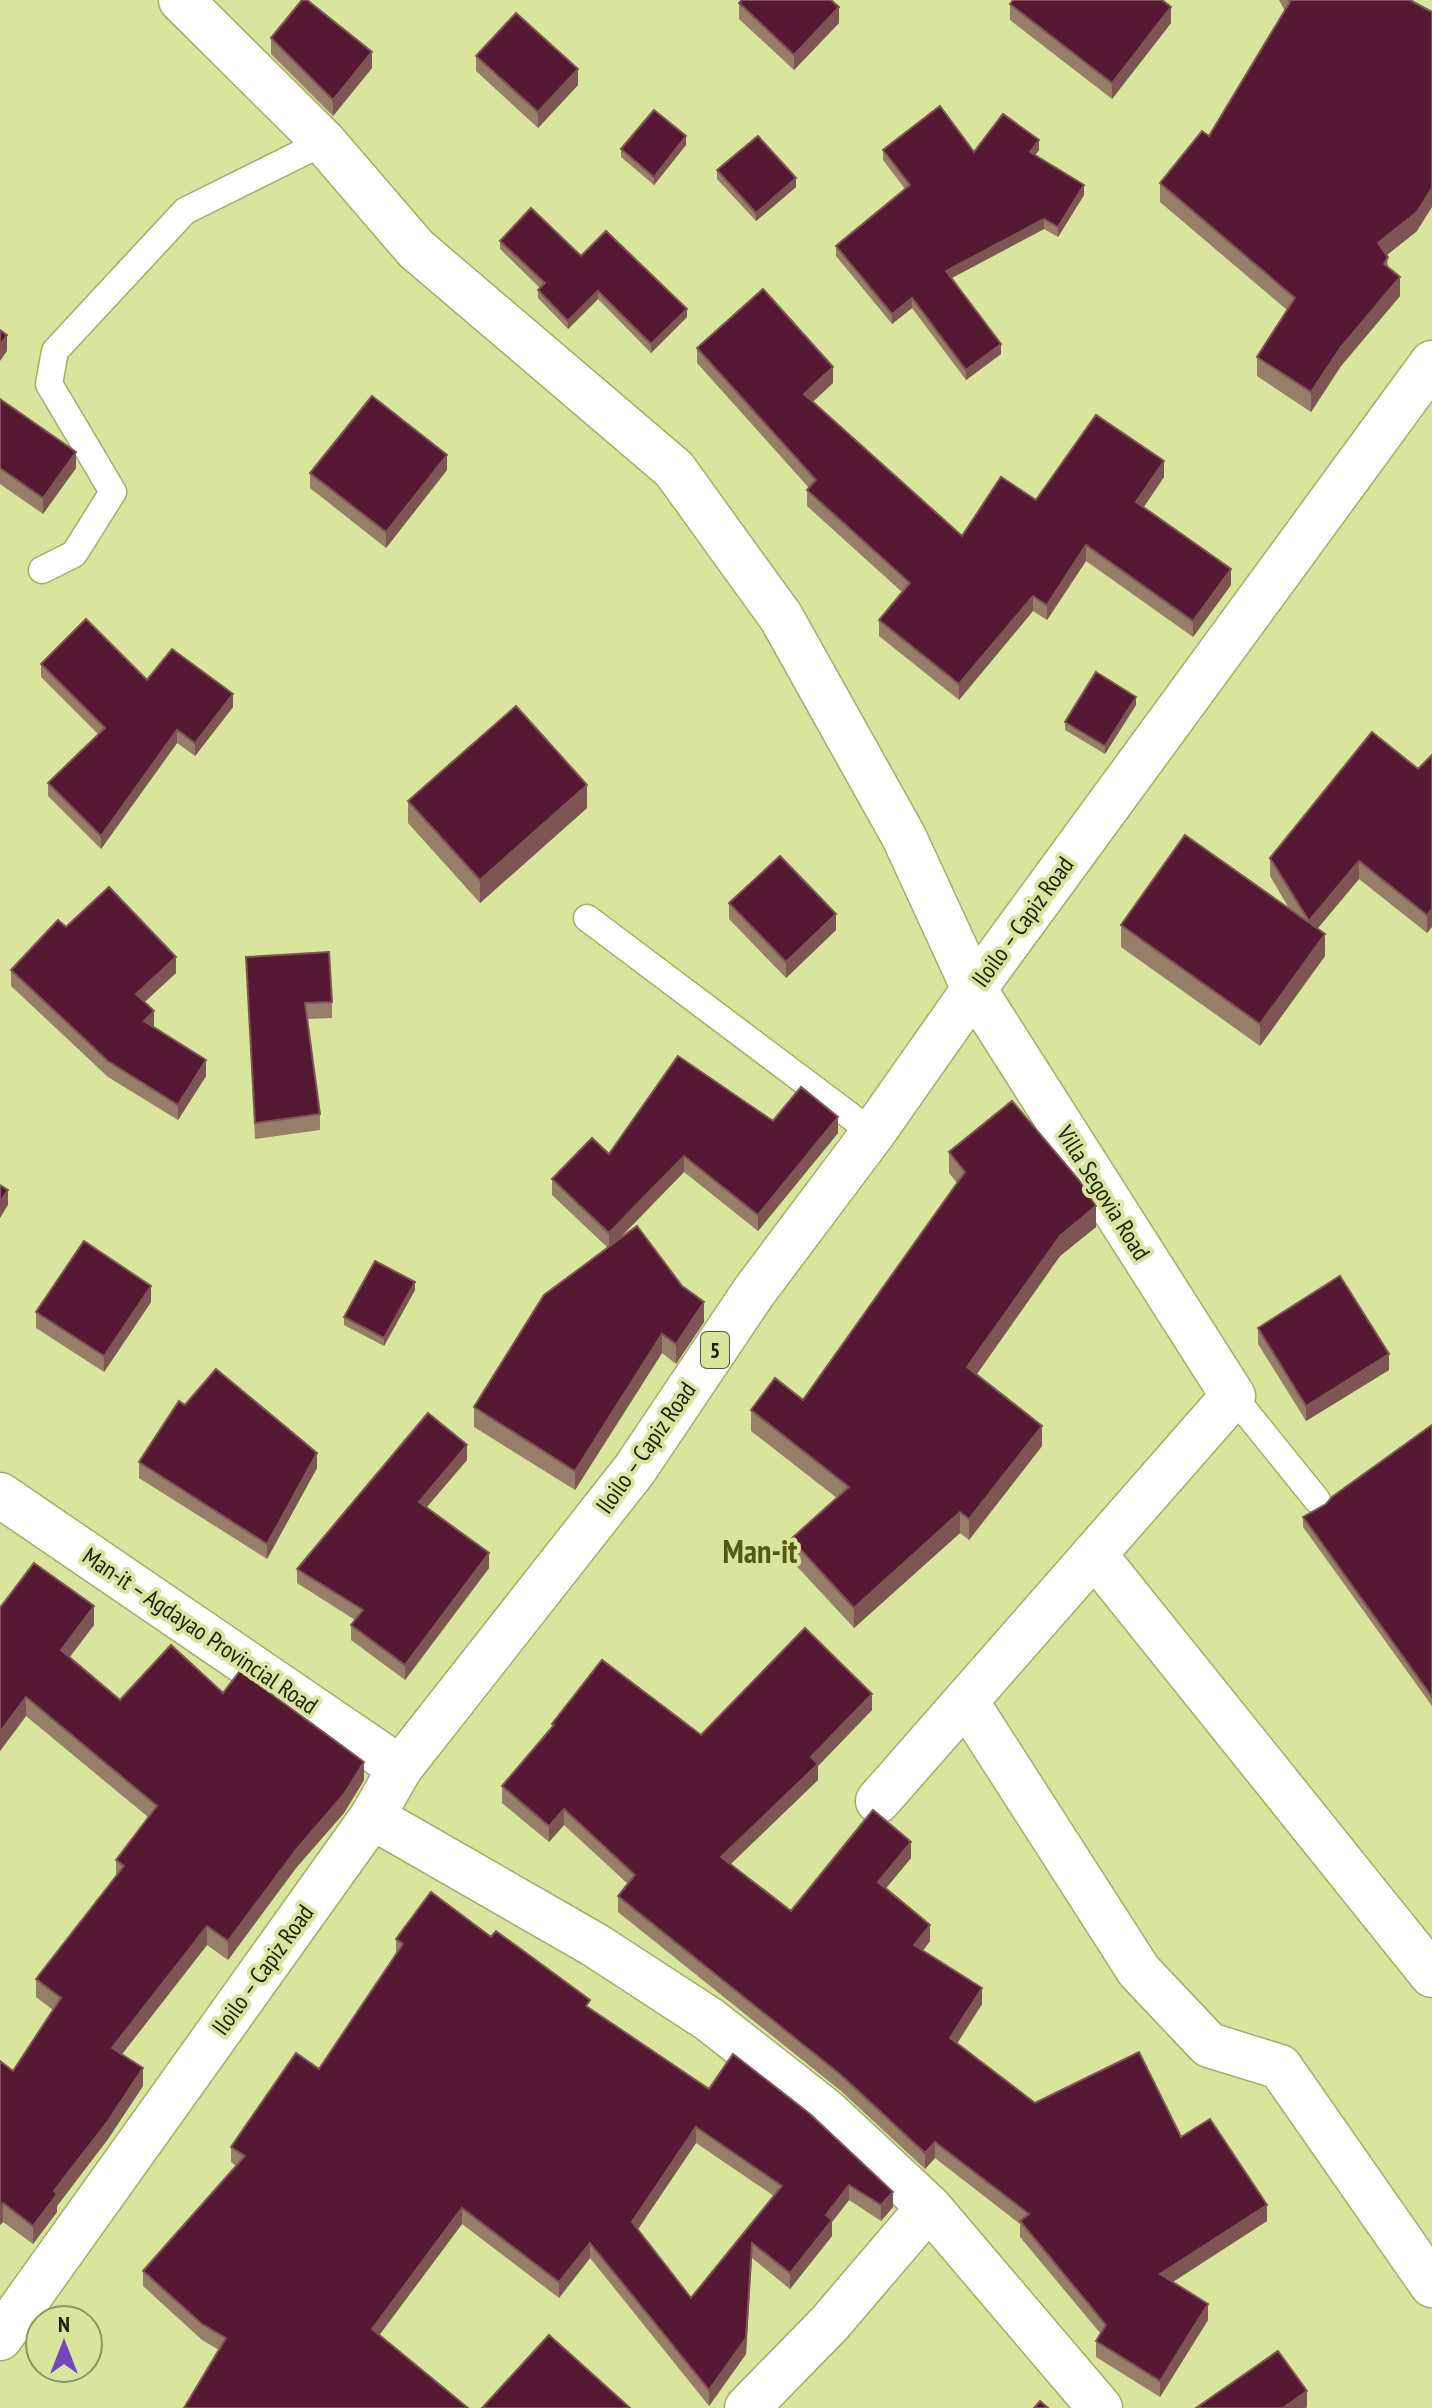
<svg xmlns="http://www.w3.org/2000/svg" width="1432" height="2408" font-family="'PT Sans Narrow',sans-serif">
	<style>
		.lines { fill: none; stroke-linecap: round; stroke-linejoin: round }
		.lane-casing { stroke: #a2ad67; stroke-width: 29 }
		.street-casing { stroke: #a2ad67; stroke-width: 47 }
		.secondary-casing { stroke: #a2ad67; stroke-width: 47 }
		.highway-casing { stroke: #a2ad67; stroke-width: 47 }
		.lane { stroke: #fff; stroke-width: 26 }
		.street { stroke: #fff; stroke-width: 44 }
		.secondary { stroke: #fff; stroke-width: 44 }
		.highway { stroke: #fff; stroke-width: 44 }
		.wall { fill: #977e68; fill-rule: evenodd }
		.shaded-wall { fill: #7d5654 }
		.building { fill: #551934; stroke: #7d5654; stroke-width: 2; fill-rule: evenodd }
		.labels { text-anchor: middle; stroke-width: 8; stroke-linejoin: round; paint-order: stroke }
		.shield { fill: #d9e49d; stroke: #545a31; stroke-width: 2 }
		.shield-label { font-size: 22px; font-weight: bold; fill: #1b1f03 }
		.street-label { font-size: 24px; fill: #1b1f03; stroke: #d9e49d }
		.district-label { font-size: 32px; font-weight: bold; fill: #535b11; stroke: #d9e49d }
	</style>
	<rect width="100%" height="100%" fill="#d9e49d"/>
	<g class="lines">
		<!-- lane casing -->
		<g class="lane-casing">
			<path id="lane" d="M42,570l32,-16 39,-62 -64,-108 6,-33 130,-140 139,-69
				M587,918l286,215
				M1233,1396l84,104"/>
		</g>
		<!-- street casing -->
		<g class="street-casing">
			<path id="street" d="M181,0l143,142 92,107 258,220 107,148 123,220 70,152 259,407 -355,405
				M1094,1554l338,421
				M967,1703l172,268 70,74 71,22 152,218
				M372,1817l223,128 115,75 116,91 103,96 171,201
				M747,2408l83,-85 99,-116"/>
		</g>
		<!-- secondary casing -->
		<g class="secondary-casing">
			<path id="secondary" d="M0,1495l400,273"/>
		</g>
		<!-- highway casing -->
		<g class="highway-casing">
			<path id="highway" d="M0,2338l372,-521 28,-49 235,-299 118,-176 120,-160 101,-144 458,-626"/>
		</g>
		<!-- lane -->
		<use href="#lane" class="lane"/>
		<!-- street -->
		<use href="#street" class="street"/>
		<!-- secondary -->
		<use href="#secondary" class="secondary"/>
		<!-- highway -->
		<use href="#highway" class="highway"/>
	</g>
	<!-- wall -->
	<path class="wall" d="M1279,0h131l7,231 -30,24 1,12 12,29 -59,70 -30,46 -54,-36v-19l30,-47 -127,-108v-19l49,-47 76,-125z
		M739,3l100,20 -45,47 -55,-51z
		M1010,4l161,19 -59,76 -102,-79z
		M271,38l101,30 -39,48 -62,-62z
		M476,56l102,29 -40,43 -62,-57z
		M686,145l-32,40 -33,-28v-8z
		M883,150l91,2 65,-2 -4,5 49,40 -26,42 -14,-8 -92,49 49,76 -35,26 -54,-72 -20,16 -56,-68v-10l69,-57 -22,-29z
		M717,170l79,17 -40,34 -39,-42z
		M500,241l81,15 106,61 -36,36 -53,-54 -30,30 -30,-31v-8l2,-2 -40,-39z
		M697,348l136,35 -20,19 149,134 74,-36 128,-23 -20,30 87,78 -38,52 -107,-76 -39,59 -14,-9 -74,89 -80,-64v-16l23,-28 -95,-86v-16l2,-2 -112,-125z
		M0,399l76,69 -33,46 -43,-30z
		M447,470l-61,78 -76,-60v-15z
		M41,664l106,16 86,27 -38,49 -18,-13 -76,106 -53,-53v-13l50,-49 -57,-57z
		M1136,705l-31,49 -40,-24v-8z
		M1432,755l-5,178 -68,-54 -42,49 8,28 -65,90 -139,-99v-22l169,-15 -20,-34v-18l148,-89z
		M408,801l179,7 -107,95 -72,-80z
		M729,903l107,27 -50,48 -57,-59z
		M66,927l110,46 -31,29 9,25 52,49 -28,44 -70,-43 -97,-91v-16z
		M246,957l86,45v16l-25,1 13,95v16l-65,9z
		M838,1133l-80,98 -74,-59 -66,68 86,82 -28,42 -14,-11 -87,137 -101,-63v-20l134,-159 -56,-53v-16l57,-25z
		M949,1152l147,75 -36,29 -83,118 65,72 -73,94 -9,-7 -106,95 -63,-68v-21l46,-41 -86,-67v-21l52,-10 154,-217 -8,-10z
		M415,1290l-31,56 -40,-21v-8z
		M151,1302l-47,70 -68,-44v-16z
		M1258,1328l131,42 -83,51 -48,-77z
		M185,1405l132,63 -50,91 -128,-81v-16z
		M1432,1425v281l-129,-179v-10l23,-13z
		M467,1460l-40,47 62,61 -84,112 -54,-40v-15l4,-5 -58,-37v-14z
		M0,1608l94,17 -24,32 50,43 103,-7 141,87 -20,33 -48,55 -68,92 -21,-15 -85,109 21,32 -35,53 -51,67v6l-24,32 -30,-22 -3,3v-164l13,10 40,-61 -17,-13v-18l80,-103v-16l32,-43 -122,-101 -26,35z
		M872,1710l-54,56v14l-87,84 60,47 120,-53 -25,30 44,53 -7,10 59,53 -25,40 78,59 146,34 86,84 -94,61 35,38 -48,77 -64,-40v-16l5,-7 -81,-97v-13l-85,-66 -10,11 -84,-78 -223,-179v-16l10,-12 -64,-59 -15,17 -47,-39v-17l50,-58v-4l149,11z
		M396,1939l194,70 119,80 184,118 -12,14 -32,-21 -17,22v14l-42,53 -38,-31 -6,96 -37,52 -119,-148 -31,40 -97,-74 -83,111 -160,15 -17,-10 -59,-54v-15l93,-105 -5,-4v-15l88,-78 77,-114zM696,2143l78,53 -83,102 -53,-69z"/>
	<!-- shaded-wall -->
	<path class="shaded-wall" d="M839,7v16l-45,47v-15z
		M1171,7v16l-59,76v-16z
		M372,52v16l-39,48v-16z
		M578,69v16l-40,43v-16z
		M686,136v9l-32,40v-8z
		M1039,140v10l-9,12v-10z
		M796,178v9l-40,34v-8z
		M1084,185v10l-26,42v-10z
		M1432,188v19l-15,24 -39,31v-19z
		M1044,219v10l-98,52v-10z
		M1400,277v19l-59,70 -30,46v-20l30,-45z
		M598,291v8l-30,30v-8z
		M912,298v10l-20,16v-10z
		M687,309v8l-36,36v-9z
		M7,335v16l-7,10v-16z
		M1001,344v10l-35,26v-10z
		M833,367v16l-29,26v-15z
		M76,452v16l-33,46v-16z
		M447,455v15l-61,78v-16z
		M1164,461v16l-28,41v-16z
		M1086,545v16l-39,59v-15z
		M1231,569v16l-38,52v-16z
		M1033,596v15l-74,89v-16z
		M233,694v13l-38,49v-13z
		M1136,697v8l-31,49v-8z
		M177,730v13l-76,106v-13z
		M587,785v23l-107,95v-23z
		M1359,861v18l-50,60v-18z
		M1432,909v18l-5,6v-18z
		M836,914v16l-50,48v-16z
		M1325,934v22l-65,90v-22z
		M176,957v16l-40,36v-15z
		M154,1011v16l-10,10v-16z
		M206,1060v16l-28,44v-15z
		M838,1117v16l-80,98v-16z
		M684,1156v16l-75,77v-16z
		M8,1190v15l-8,13v-16z
		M1096,1206v21l-36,29 -93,132v-21l93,-131z
		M415,1282v8l-31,56v-8z
		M151,1286v16l-47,70v-16z
		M704,1302v20l-28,42v-20z
		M662,1334v19l-87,137v-19z
		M1389,1354v16l-83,51v-15z
		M1042,1426v20l-73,94v-21z
		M467,1445v15l-48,56v-14z
		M317,1453v15l-50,91v-15z
		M960,1512v21l-106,95v-20z
		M489,1553v15l-84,112v-15z
		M94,1606v19l-33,43v-18z
		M872,1694v16l-54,56v14l-97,93v-16l90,-100z
		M26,1697v19l-26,35v-19z
		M364,1762v18l-20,33 -48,55 -68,92v-19l68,-91z
		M564,1809v16l-15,17v-16z
		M911,1842v16l-33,40v-16z
		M930,1925v16l-16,20v-16z
		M207,1926v19l-95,122v-19z
		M982,1988v16l-32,50v-16z
		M143,2068v18l-35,53 -51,67v6l-24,32v-18l21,-35z
		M696,2127v16l-64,95v-16z
		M935,2142v16l-10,11v-16z
		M849,2185v15l-17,22v14l-42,53v-16l36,-58z
		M893,2192v15l-12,14v-16z
		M3,2203v19l-3,3v-18z
		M1267,2205v16l-107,69v-16z
		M462,2208v16l-90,121v-16z
		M590,2243v15l-31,40v-16z
		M752,2243l-6,111 -37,52v-16z
		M1208,2304v16l-48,77v-16z
		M1307,2391v16l-1,1h-23z"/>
	<!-- building -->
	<path class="building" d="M302,0h5l65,52 -39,48 -62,-62z
		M742,0h89l8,7 -45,48 -55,-52z
		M1013,0h149l9,7 -59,76 -102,-79z
		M1289,0h121l22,12v176l-15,24 -39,31 10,14 -4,7 16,13 -59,70 -30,45 -54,-35 38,-59 -135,-115 42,-52 7,5 81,-134z
		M516,13l62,56 -40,43 -62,-56z
		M940,106l34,46 29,-38 36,26 -9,12 54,33 -26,42 -14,-8 -98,52 55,73 -35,26 -54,-72 -20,16 -56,-68 74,-61 -27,-35z
		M654,110l32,26 -32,41 -33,-28z
		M758,136l38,42 -40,35 -39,-43z
		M531,208l50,48 25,-25 81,78 -36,35 -53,-53 -30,30 -30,-31 7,-7 -45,-42z
		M763,289l70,78 -29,27 158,142 39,-59 35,23 60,-85 68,46 -28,41 95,67 -38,52 -107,-76 -39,60 -14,-9 -74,88 -80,-64 31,-37 -103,-93 9,-10 -119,-132z
		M0,330l7,5 -7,10z
		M372,396l75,59 -61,77 -76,-59z
		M0,399l76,53 -33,46 -43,-30z
		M86,619l61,61 25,-31 61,45 -38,49 -18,-13 -76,106 -53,-53 57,-55 -64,-64z
		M1096,672l40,25 -31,49 -40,-24z
		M516,706l71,79 -107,95 -72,-79z
		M1372,732l46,37 14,-14v154l-5,6 -68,-54 -50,60 -39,-63z
		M1185,835l140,99 -65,90 -139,-99z
		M780,856l56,58 -50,48 -57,-59z
		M109,887l67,70 -40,37 18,17 -10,10 62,39 -28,45 -70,-44 -97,-91 47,-50 8,7z
		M329,952l3,50 -27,1 15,111 -65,9 -9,-166z
		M678,1056l95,65 28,-34 37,30 -80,98 -74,-59 -75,77 -57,-54 40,-41 17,16z
		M1012,1101l67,79 17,26 -36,30 -93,131 75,59 -73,93 -9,-7 -106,96 -63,-69 58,-52 -98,-77 24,-32 28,22 162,-228 -16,-20z
		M0,1185l8,5 -8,12z
		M637,1226l45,60 22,16 -28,42 -14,-10 -87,137 -101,-64 70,-112z
		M84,1241l67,45 -47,70 -68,-44z
		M375,1261l40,21 -31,56 -40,-21z
		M1340,1276l49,78 -83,52 -48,-78z
		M216,1369l101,84 -50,91 -128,-82 40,-61 6,4z
		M428,1413l39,32 -48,57 70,51 -84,112 -54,-40 12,-15 -66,-41z
		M1432,1425v272l-129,-180 23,-13 6,-7z
		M34,1563l60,43 -33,44 59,50 51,-55 52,48 17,-22 124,91 -20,32 -48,56 -68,91 -21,-15 -95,122 31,20 -35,53 -54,70 3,3 -24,32 -30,-23 -3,4v-146l13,10 48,-73 -25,-19 88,-113 -8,-6 41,-54 -131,-109 -26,35v-124z
		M805,1628l67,66 -61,63 7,7 -97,93 70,54 82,-101 38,32 -33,40 52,43 -16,20 68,43 -32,50 85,65 104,-51 42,85 29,-18 57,86 -107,69 48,30 -48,77 -64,-40 10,-16 -86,-104 9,-7 -94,-72 -10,11 -84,-78 -223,-179 17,-21 -71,-66 -15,17 -47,-40 52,-61 -2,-1 50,-64 99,75z
		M431,1892l60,45 5,-6 94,69 -4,6 123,83 24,-35 77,60 83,78 -12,13 -32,-20 -23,30 6,5 -42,53 -38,-30 -6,95 -37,52 -119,-147 -31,39 -97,-74 -90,121 96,79h-284l42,-70 -24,-14 -59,-53 102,-115 -14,-9 65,-94 23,16 84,-125 -7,-5zM696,2127l86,59 -91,112 -59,-76z
		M549,2335l81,73h-148z
		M1278,2351l29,40 -24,17h-87z
		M1040,2401l8,7h-14z"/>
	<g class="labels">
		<!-- shield labels -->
		<rect class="shield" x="701" y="1332" width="28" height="36" rx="6"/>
		<g class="shield-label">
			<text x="715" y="1358">5</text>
		</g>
		<!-- street labels -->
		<g class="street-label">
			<text transform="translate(1023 922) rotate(-54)" y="8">Iloilo – Capiz Road</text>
			<text transform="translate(1103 1193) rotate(58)" y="8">Villa Segovia Road</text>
			<text transform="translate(646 1448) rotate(-55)" y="8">Iloilo – Capiz Road</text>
			<text transform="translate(200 1631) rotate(34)" y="8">Man-it – Agdayao Provincial Road</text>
			<text transform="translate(263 1970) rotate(-54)" y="8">Iloilo – Capiz Road</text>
		</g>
		<!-- district labels -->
		<g class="district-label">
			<text x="760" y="1563">Man-it</text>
		</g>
	</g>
	<!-- north arrow -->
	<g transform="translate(64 2344)"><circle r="38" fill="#d9e49d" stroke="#8d955f" stroke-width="2"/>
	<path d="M0-6L14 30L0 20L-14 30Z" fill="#7347c0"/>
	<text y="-12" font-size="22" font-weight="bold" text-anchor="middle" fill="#1b1f03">N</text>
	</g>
</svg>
